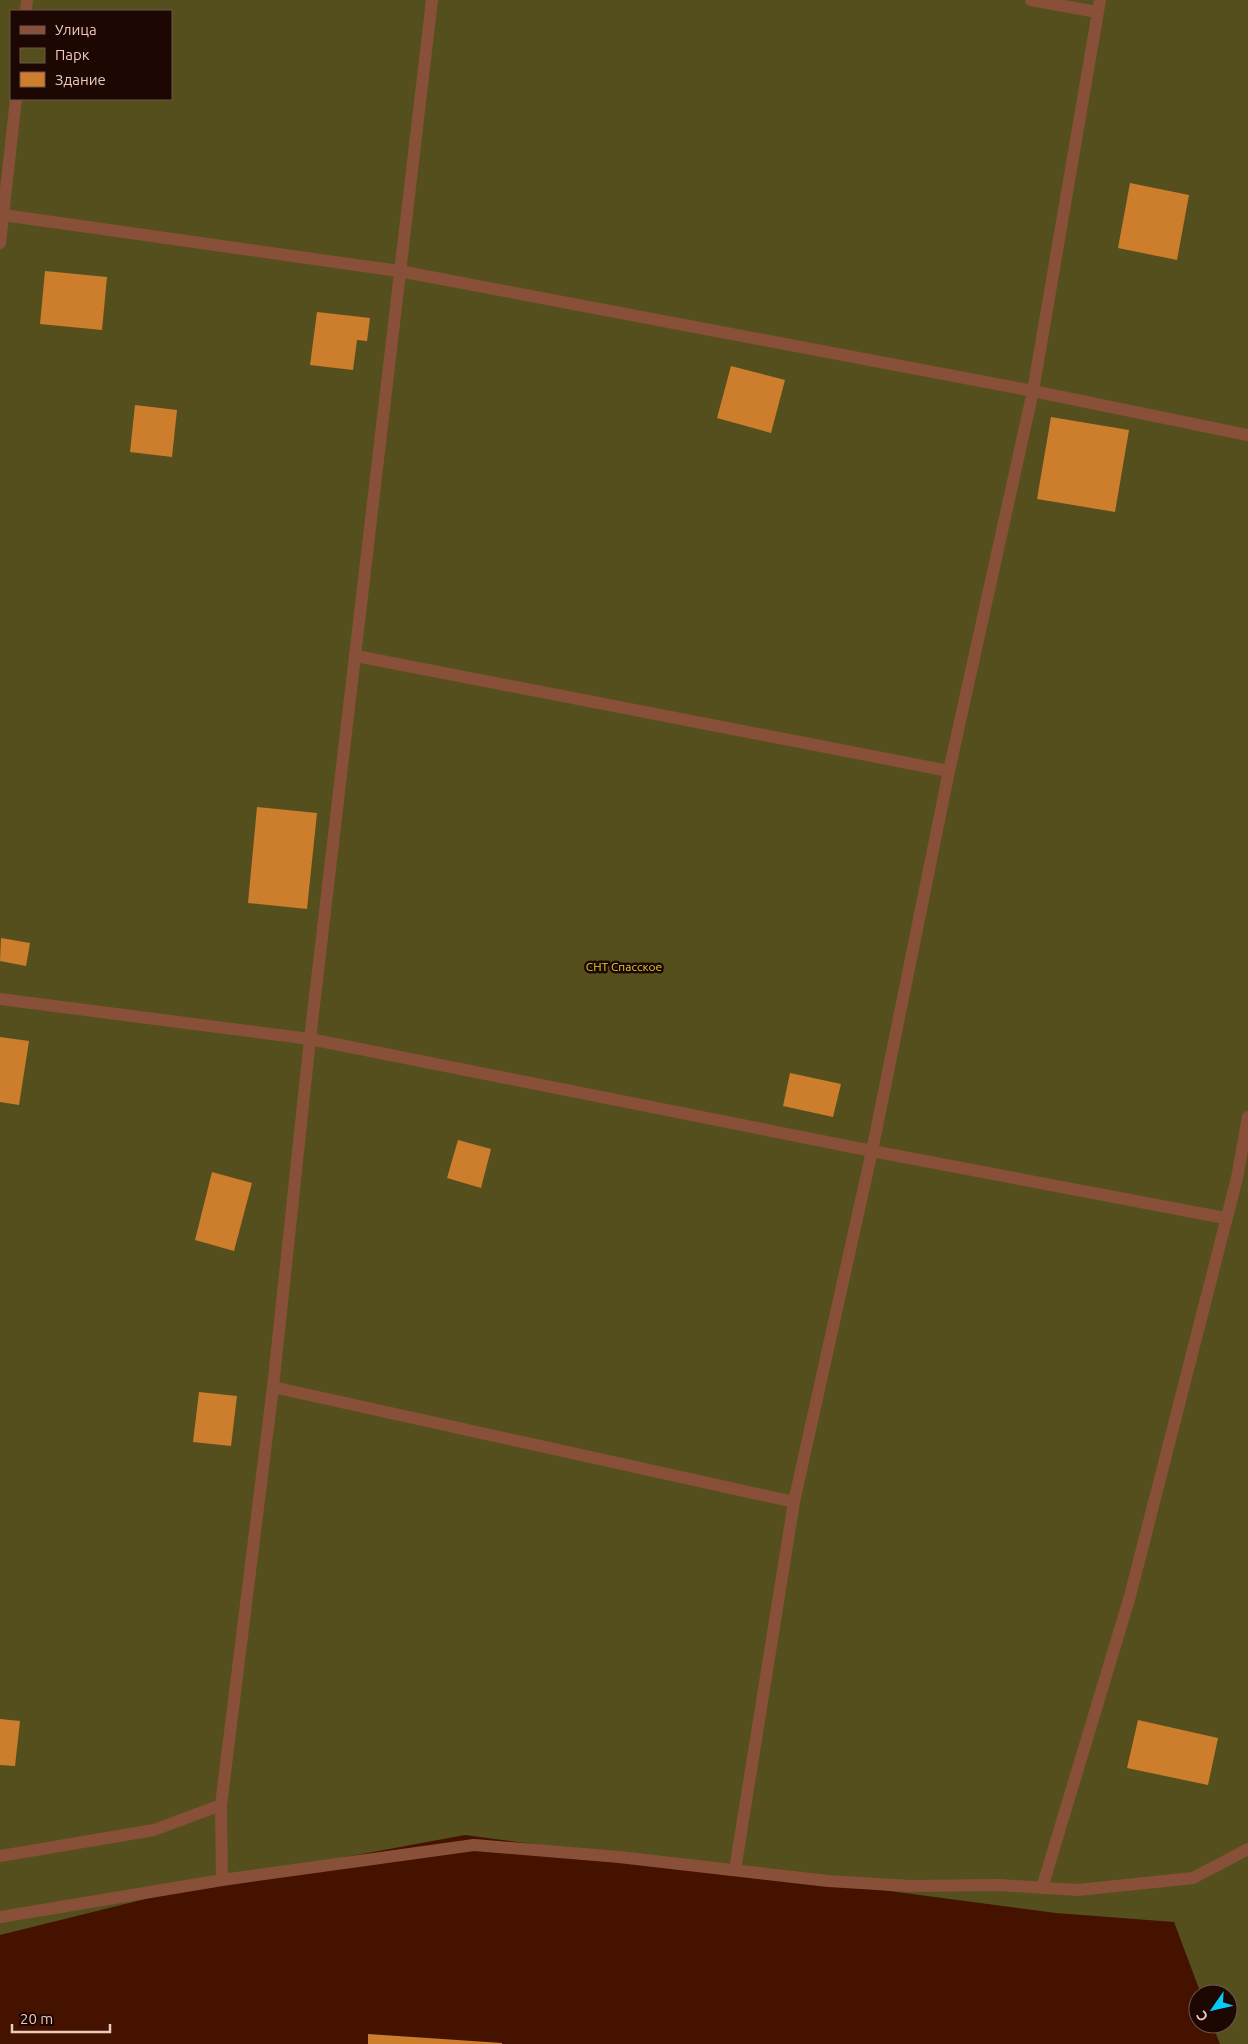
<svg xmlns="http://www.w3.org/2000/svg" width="1248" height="2044" font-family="Ubuntu,sans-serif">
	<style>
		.green { fill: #554f1e; fill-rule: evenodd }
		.building { fill: #cc7e2d }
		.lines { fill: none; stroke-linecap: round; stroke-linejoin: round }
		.street { stroke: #895039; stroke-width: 12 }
		.labels { text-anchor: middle; stroke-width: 5; stroke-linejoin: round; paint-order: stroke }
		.park-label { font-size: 12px; fill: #e1cf33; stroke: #1d0702 }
	</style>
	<rect width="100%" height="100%" fill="#451200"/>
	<!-- green -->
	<path class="green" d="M0,0h1248v2044h-28l-8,-20h16v-30h-27l-27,-72 -118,-9 -591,-78 -243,45 -222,55zM11,11h160v88h-160z"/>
	<!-- building -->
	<path class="building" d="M1130,183l59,12 -12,65 -59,-12z
		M45,271l62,6 -5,53 -62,-6z
		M317,312l53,6 -3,23 -10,-1 -4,30 -43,-5z
		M731,366l54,14 -14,53 -54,-15z
		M135,405l42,5 -5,47 -42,-5z
		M1051,417l78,13 -14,82 -78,-13z
		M257,807l60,6 -10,96 -59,-6z
		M1,938l29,5 -4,23 -26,-5z
		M0,1037l29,4 -10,64 -19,-3z
		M790,1073l51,11 -8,33 -50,-11z
		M458,1140l33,9 -10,39 -34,-10z
		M212,1172l40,11 -18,68 -39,-11z
		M199,1392l38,4 -6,50 -38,-4z
		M0,1719l20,2 -5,45 -15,-1z
		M1138,1720l80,18 -10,47 -81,-17z
		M368,2034l134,9v1h-134z"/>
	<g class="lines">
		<!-- street -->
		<path class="street" d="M1031,0l66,12
			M26,11l1,-11
			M3,215l396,56 634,120 215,44
			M0,243l16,-144
			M356,656l593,115
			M0,999l310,40 562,112 353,67
			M273,1387l521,115
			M0,1856l154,-26 67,-25
			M735,1870l59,-368 78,-351 77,-380 84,-380 67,-391
			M222,1880l-1,-75 52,-418 37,-348 122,-1039
			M1042,1888l88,-292 107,-418 11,-61
			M0,1917l222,-37 252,-35 145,12 209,24 82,5 89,-1 79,5 115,-12 55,-29"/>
	</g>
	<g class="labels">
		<!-- park labels -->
		<g class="park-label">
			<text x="624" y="971">СНТ Спасское</text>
		</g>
	</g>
	<!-- legend -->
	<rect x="10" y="10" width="162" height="90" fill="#1d0702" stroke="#70554d"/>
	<rect x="20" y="26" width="25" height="8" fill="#895039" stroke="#70554d"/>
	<text x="55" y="35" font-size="15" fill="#eccabd">Улица</text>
	<rect x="20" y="48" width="25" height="15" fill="#554f1e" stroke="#70554d"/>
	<text x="55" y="60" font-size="15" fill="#eccabd">Парк</text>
	<rect x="20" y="72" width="25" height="15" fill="#cc7e2d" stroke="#70554d"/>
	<text x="55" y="85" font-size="15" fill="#eccabd">Здание</text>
	<!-- north arrow -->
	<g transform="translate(1213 2009) rotate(236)"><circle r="24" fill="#1d0702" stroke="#70554d"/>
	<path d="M0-4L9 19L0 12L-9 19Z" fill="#05cbf9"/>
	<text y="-8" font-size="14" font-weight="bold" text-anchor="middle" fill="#eccabd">С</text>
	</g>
	<!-- scale -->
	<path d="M12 2024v8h98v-8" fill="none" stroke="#eccabd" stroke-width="2.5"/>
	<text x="20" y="2024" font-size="15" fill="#eccabd" stroke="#1d0702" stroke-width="4" paint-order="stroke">20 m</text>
</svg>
